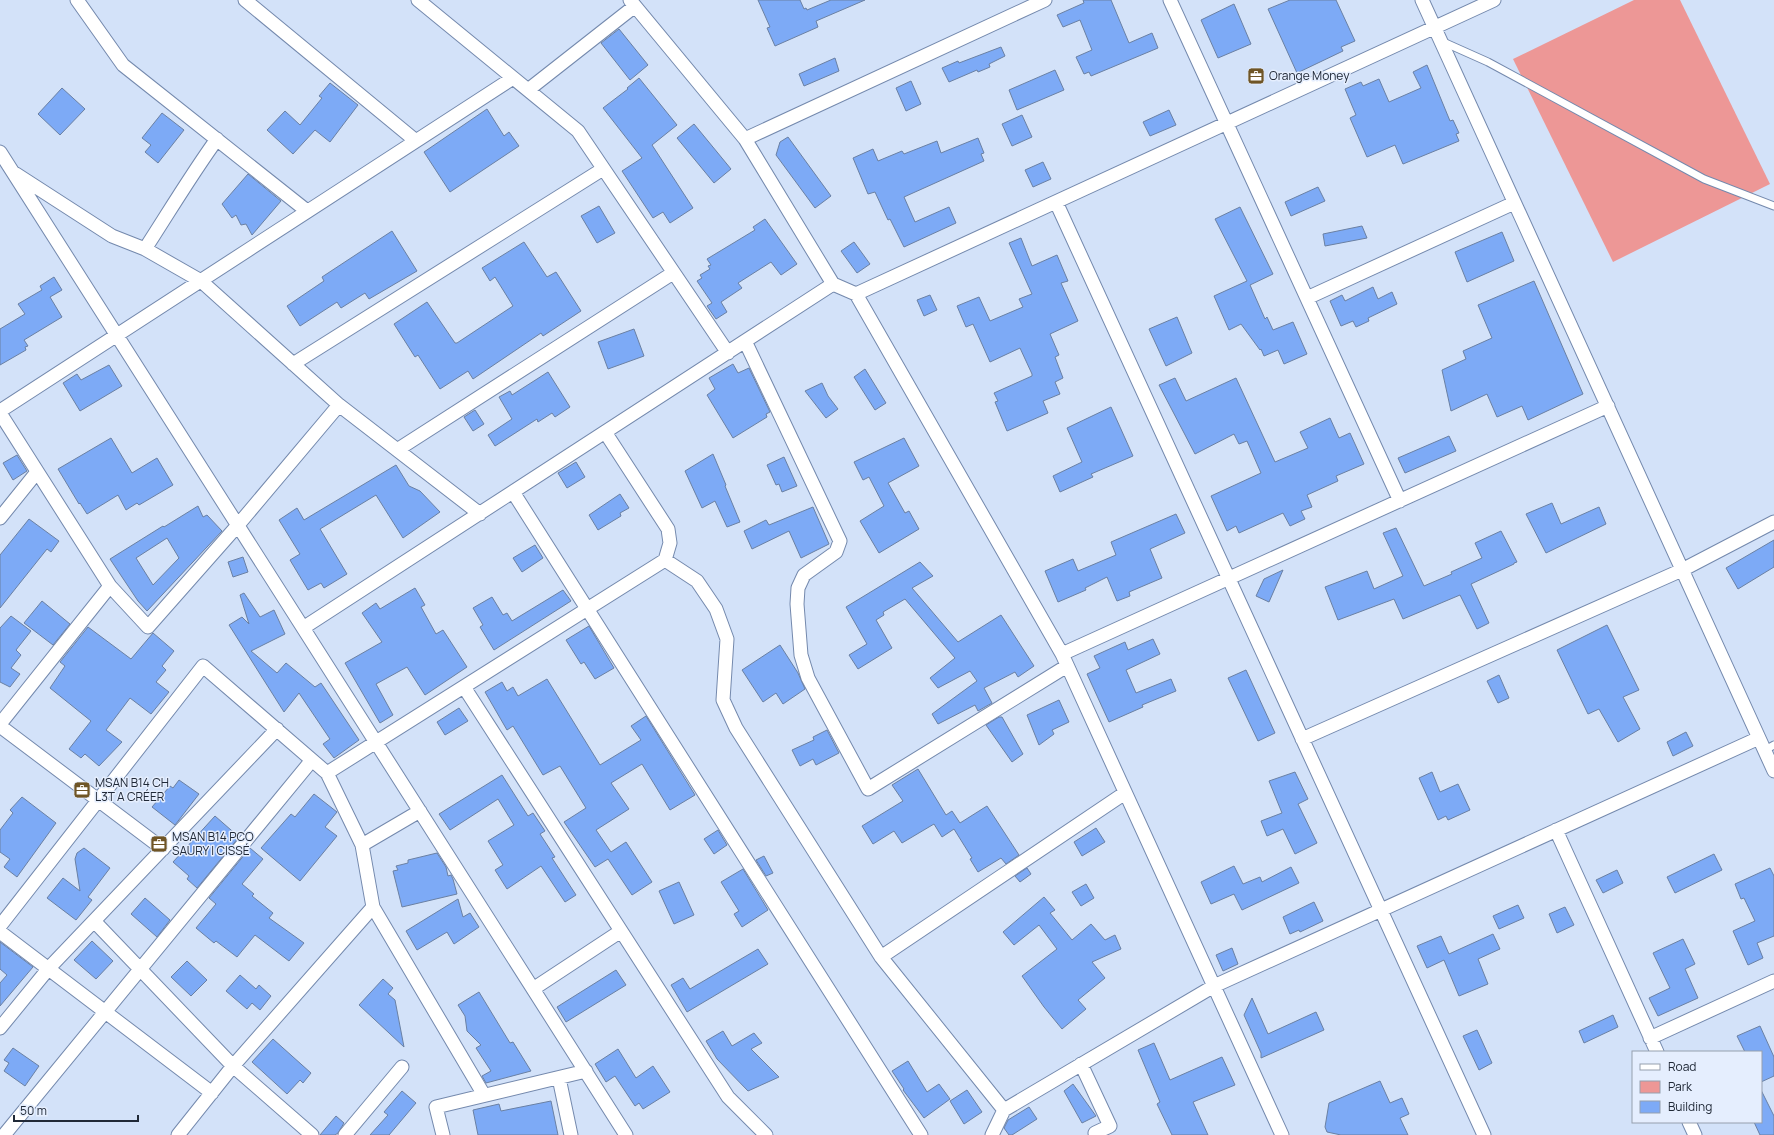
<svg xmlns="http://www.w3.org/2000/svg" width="1774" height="1135" font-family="Manrope,sans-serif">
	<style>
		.green { fill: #ed9796 }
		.building { fill: #7daaf6; stroke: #6a80a3; fill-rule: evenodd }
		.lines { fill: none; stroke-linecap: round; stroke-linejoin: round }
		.lane-casing { stroke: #7489ad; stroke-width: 9 }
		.street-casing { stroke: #7489ad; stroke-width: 15 }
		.lane { stroke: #fff; stroke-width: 7 }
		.street { stroke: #fff; stroke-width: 13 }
		.labels { text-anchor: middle; stroke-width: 3; stroke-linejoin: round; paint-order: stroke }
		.poi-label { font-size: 12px; fill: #202937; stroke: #e5eefe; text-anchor: start }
	</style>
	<rect width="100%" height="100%" fill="#d3e2f9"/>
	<!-- green -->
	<path class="green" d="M1634,0h46l90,184 -157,78 -100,-203z"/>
	<!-- building -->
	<path class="building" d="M758,0h42l4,9 2,-1 1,2 24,-10h34l-49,21 2,6 -43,19 -8,-18 3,-1z
		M1083,0h28l18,43 23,-10 6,15 -67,28 -2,-4 -5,2 -8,-17 16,-7 -12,-30 -17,7 -6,-12 27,-12z
		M1290,0h46l19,41 -14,6 2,4 -46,22 -29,-64z
		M1234,4l17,40 -33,14 -17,-38z
		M619,29l29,36 -18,15 -29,-37z
		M1001,47l4,9 -16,8 1,3 -12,5 -1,-2 -28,12 -7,-14 16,-7 1,2z
		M835,58l4,13 -35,15 -5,-12z
		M1427,65l23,56 3,-1 6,13 -3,1 3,7 -56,23 -8,-19 -28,12 -17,-39 6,-3 -11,-26 16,-7 2,4 16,-7 10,23 32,-14 -8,-16z
		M1055,70l9,20 -47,20 -8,-20z
		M639,78l38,47 -25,20 41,63 -23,15 -7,-11 -10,6 -31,-47 20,-13 -39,-50 25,-19 -1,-1z
		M911,81l10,23 -15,7 -10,-23z
		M330,83l28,22 -28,37 -15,-12 -22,24 -26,-24 18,-19 15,14 22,-27 -3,-2z
		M62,88l23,21 -25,26 -22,-21z
		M487,109l17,27 5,-4 10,14 -69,46 -26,-40z
		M1169,110l7,15 -26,11 -7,-14z
		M162,113l22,17 -26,33 -13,-11 6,-7 -9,-7z
		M1022,115l10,22 -20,9 -10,-22z
		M694,124l37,45 -17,14 -37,-45z
		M788,137l43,59 -16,12 -39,-53 4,-13z
		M978,138l6,15 -3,1 3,7 -80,36 11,25 34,-15 7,16 -52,24 -14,-28 -2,1 -13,-28 -7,2 -15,-36 20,-9 5,12 24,-10 2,3 33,-13 4,12z
		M1043,162l8,17 -18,8 -8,-17z
		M248,174l33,27 -29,34 -6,-11 -5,1 -5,-10 -4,3 -10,-14z
		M1318,187l7,14 -34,15 -6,-14z
		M599,206l16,27 -18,10 -16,-27z
		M1240,207l33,67 -23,11 15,34 2,-2 6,13 20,-8 14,32 -23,10 -6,-14 -14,6 -3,-7 -1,1 -19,-26 -12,6 -15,-34 33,-15 -32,-62z
		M765,219l32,45 -16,11 -10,-13 -33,21 4,5 -21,14 6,10 -11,7 -9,-13 5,-3 -15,-22 5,-3 -2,-3 10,-6 -2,-3 3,-1 -4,-6 48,-29 -2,-3z
		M1362,226l5,12 -42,8 -2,-12z
		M392,231l25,40 -48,28 -4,-6 -24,15 -4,-6 -37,24 -13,-20 37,-25 -2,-4z
		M1502,232l12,29 -47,21 -12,-30z
		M1021,238l11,28 25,-11 11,26 -7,2 17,38 -28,13 9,21 -4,2 8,21 -8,4 5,12 -17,7 5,12 -41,18 -12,-29 3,-1 -4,-8 38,-17v-2l-12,-26 -30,14 -17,-38 -7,3 -9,-21 22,-9 11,24 33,-14 -4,-8 13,-5 -23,-51z
		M524,242l23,35 9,-5 25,39 -38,25 -2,-3 -68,46 -5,-8 -28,18 -22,-34 -3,2 -21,-33 33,-22 28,41h2l56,-37 -18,-29 -5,4 -8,-13z
		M854,242l16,22 -13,9 -16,-22z
		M54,277l8,13 -12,7 12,20 -38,23 4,6 -3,1 1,3 -26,15v-36l25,-15 -7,-10 24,-14 -2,-4z
		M1534,281l49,113 -55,26 -6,-14 -25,11 -10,-23 -36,17 -9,-41 24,-11 -3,-8 29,-13 -14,-33z
		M1373,287l5,12 14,-7 5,12 -29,14 1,3 -13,6 -3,-6 -12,5 -11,-25 12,-6 3,6z
		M930,295l7,15 -13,6 -7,-16z
		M1177,317l15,36 -26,13 -17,-37z
		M634,329l10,27 -36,13 -10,-27z
		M733,364l5,9 11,-5 21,44 -4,2 1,3 -34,21 -26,-43 8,-6 -6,-11z
		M109,365l13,21 -42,25 -17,-28 14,-9 4,6z
		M865,369l21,34 -11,7 -21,-33z
		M548,372l22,35 -15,10 -3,-4 -14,9 -1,-3 -42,27 -7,-11 24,-16 -13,-22 11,-6 2,4z
		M1175,378l11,23 50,-23 39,84 33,-14 -8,-16 30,-14 9,20 11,-5 14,31 -28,12 2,5 -31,14 5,12 -11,4 4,8 -15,7 -7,-13 -44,20 -3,-7 -9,5 -16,-35 50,-23 -14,-32 -8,3 -5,-10 -39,20 -36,-69z
		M822,383l6,13 10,13 -12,9 -21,-27z
		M1111,407l22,49 -42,18 2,3 -33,15 -7,-16 29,-14 -15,-34z
		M475,410l9,14 -11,7 -9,-14z
		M1449,436l7,15 -51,22 -7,-15z
		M111,438l21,35 25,-15 16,27 -34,20 -2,-2 -11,7 -8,-15 -31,19 -7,-11 -1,1 -21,-35z
		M904,438l15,28 -31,17 17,30 4,-2 10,18 -40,24 -19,-32 24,-15 -15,-29 -6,3 -9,-18z
		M713,454l13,31 -1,1 15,36 -13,5 -12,-26 -13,7 -17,-37z
		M17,455l10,16 -14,9 -10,-17z
		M784,457l13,29 -15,6 -3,-8 -3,1 -9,-20z
		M576,462l9,15 -18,11 -9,-15z
		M396,465l13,21 11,5 20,21 -37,26 -27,-43 -56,34 27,45 -23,14 -3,-5 -13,7 -18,-30 10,-6 -21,-34 18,-12 7,12z
		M620,494l9,14 -9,5 1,3 -23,14 -9,-15z
		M1552,503l9,21 38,-17 7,17 -60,29 -20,-39z
		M198,506l5,11 4,-2 15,16 -75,80 -9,-10 -28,-42 53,-33 1,1zM167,538l12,20 -26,27 -17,-27z
		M813,507l16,37 -28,14 -12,-27 -37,18 -8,-18 22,-11 3,5z
		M1176,514l9,19 -35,16 12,29 -33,14 1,4 -13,5 -10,-24 -22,11 1,2 -28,12 -13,-31 28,-12 5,12 38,-16 -5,-13z
		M29,519l30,22 -8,11 -4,-3 -47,59v-53z
		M1396,528l28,58 28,-12 -1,-2 31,-14 -7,-15 26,-12 16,31 -3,1v1l-43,20 18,39 -12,6 -17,-34 -57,24 -9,-20 -56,21 -13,-33 42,-16 7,18 29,-13 -20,-43z
		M1774,540v27l-36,22 -12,-21z
		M535,545l8,13 -21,14 -9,-14z
		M243,557l5,15 -15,5 -5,-15z
		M920,562l13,14 -21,12 46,54 43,-27 33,51 -16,11 -3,-5 -31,16 8,15 -14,8 -3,-6 -37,19 -6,-10 45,-33 -7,-10 -32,17 -8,-10 25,-20 -50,-59 -22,13 1,3 -8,5 16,28 -34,21 -9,-14 18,-11 -21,-37z
		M1283,570l-14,32 -13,-6 8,-17z
		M415,588l10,17 -4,2 15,27 7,-4 24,37 -42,28 -18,-28 -31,17 17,31 -13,8 -35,-60 37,-21 -20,-29 14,-10 4,6z
		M563,590l8,11 -77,49 -14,-23 3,-2 -10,-17 19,-11 11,18 4,-2 5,8z
		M244,593l16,24 14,-7 11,24 -34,17 26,22 9,-10 29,24 6,-4 38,57 -25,18 -11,-14 7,-5 -31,-46 -15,19 -55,-87 13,-8 7,7 -9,-29z
		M42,601l28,23 -17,21 -29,-22z
		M11,616l20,15 -15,19 5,5 -10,13 9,6 -10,13 -10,-5v-54z
		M1607,625l32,65 -16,7 17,32 -22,13 -19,-33 -11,5 -31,-64z
		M589,626l25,42 -19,11 -11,-17 -3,2 -15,-24z
		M88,627l43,32 22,-26 21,18 -12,15 4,4 -10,12 13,10 -18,22 -21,-16 -24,32 16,12 -23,24 -14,-12 -4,4 -12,-9 22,-28 -41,-33 15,-22 -5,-4z
		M1153,639l7,15 -34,16 10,23 35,-14 5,12 -34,14 1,2 -34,15 -22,-48 13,-6 -6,-12 31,-14 3,8z
		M780,645l18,28 7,16 -22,15 -7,-11 -13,9 -21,-32z
		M1246,670l29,63 -17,8 -30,-63z
		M1499,675l10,23 -11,5 -11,-22z
		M547,679l53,86 41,-25 -10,-14 15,-10 49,79 -25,15 -28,-46 -31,19 18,26 -33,21 15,22 15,-10 26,40 -20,13 -24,-36 -13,8 -31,-45 22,-14 -26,-42 -17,9 -30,-49 -6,4 -22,-38 17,-10 5,9 6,-4 5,9z
		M1059,700l10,22 -17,8 2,4 -15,11 -12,-30z
		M459,708l9,13 -23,14 -8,-13z
		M999,717h3l21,37 -11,8 -26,-37z
		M827,730l12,23 -23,12 -3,-6 -13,7 -8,-16 22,-10 -1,-3z
		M1686,732l7,14 -20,10 -6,-14z
		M918,769l28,46 6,-4 8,12 27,-17 32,49 -13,9 -5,-6 -23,14 -8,-13 2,-1 -18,-29 -12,8 -8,-13 -32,19 -8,-12 -21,13 -11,-18 41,-25 -11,-16z
		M1295,772l13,27 -10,5 19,39 -22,11 -12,-25 -16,7 -6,-15 21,-8 -13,-32z
		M1432,772l8,20 18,-8 12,26 -22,10 -2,-4 -8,4 -19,-42z
		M502,775l26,41 5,-3 12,18 -5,3 15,23 -3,1 24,37 -11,7 -24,-36 -34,23 -12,-19 8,-5 -15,-24 26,-16 -16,-26 -48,31 -11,-16z
		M179,780l20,14 -24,31 -23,-18 18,-21 3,2z
		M314,794l23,18 -12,15 12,9 -37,45 -39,-33 30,-34 4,3z
		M22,797l34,26 -39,54 -13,-10 6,-8 -10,-7v-22l13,-17 -3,-3z
		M215,816l24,21 -42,51 -10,-9 2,-3 -16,-14z
		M1096,828l9,14 -23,14 -8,-14z
		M718,830l9,15 -13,9 -10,-15z
		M84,848l26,20 -22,29 4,3 -16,20 -29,-22 16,-20 17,13 -5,-32 2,-6z
		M250,848l13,11 -21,25 12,10 -2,2 21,17 -4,5 35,25 -15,18 -34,-26 -18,22 -21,-16 -2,2 -18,-15 20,-24 -7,-6z
		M437,853l9,14 2,9 3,-1 2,4 4,15 -55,13 -9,-36 5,-1 -2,-4 12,-3v-3z
		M1714,854l8,16 -47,23 -8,-16z
		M764,856l9,17 -7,3 -10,-16z
		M1234,866l9,18 17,-7 2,5 29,-15 8,16 -57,27 -8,-16 -23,10 -10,-22z
		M1027,868l4,6 -11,8 -5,-6z
		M1770,868l4,8v60l-17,7 6,15 -15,7 -15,-34 22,-10 -11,-23 -3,1 -6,-15z
		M743,869l25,41 -26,17 -8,-13 5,-3 -18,-29z
		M1617,870l6,13 -20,10 -7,-13z
		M679,882l15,33 -20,9 -15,-33z
		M1086,884l8,14 -13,8 -9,-14z
		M1044,897l11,13 -5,3 22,27 19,-16 14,16 10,-5 6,14 -29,13 13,16 -27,22 8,9 -24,20 -18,-22 -22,-31 35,-27 -18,-24 -25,20 -11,-13z
		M145,898l25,22 -13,17 -26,-23z
		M458,899l5,18 7,-4 9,14 -25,17 -7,-12 -30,18 -11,-19z
		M1314,902l9,19 -23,11 -1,-2 -9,4 -7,-17z
		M1518,905l6,13 -25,11 -6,-13z
		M1565,907l9,18 -17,8 -8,-19z
		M1493,934l7,15 -22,10 10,25 -29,12 -15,-36 -17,8 -10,-22 24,-10 8,18z
		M1683,939l12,25 -10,5 13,29 -40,18 -9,-18 21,-10 -17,-35z
		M92,941l21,20 -17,18 -22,-19z
		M0,942l33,25 -33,39v-23l7,-8 -7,-6z
		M1232,948l6,16 -15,7 -7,-16z
		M758,949l10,15 -81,48 -16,-27 12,-7 7,11z
		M187,961l20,19 -16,16 -20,-19z
		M616,970l10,15 -60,37 -9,-15z
		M240,975l16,14 3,-4 12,11 -11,14 -8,-7 -5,6 -21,-18z
		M383,979l10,9 -5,6 7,6 9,47 -45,-42z
		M479,992l31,51 3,-1 18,29 -45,12 -4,-7 9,-5 -15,-23 5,-3 -14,-14 -2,-15 -7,-11z
		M1252,998l16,36 48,-22 8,18 -63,28v-5l-17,-38z
		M1613,1015l5,12 -34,16 -5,-12z
		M1760,1026l14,31v19l-13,6v-30h-16l-8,-16z
		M1477,1030l15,33 -13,7 -16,-34z
		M723,1031l9,15 22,-13 8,10 -11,6 28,28 -31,14 -31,-32 -11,-18z
		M273,1039l38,34 -8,10 -3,-3 -13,14 -35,-32z
		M1154,1043l16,37 52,-23 13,28 -42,17 15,33h-36l-15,-31 3,-2 -22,-52z
		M13,1048l26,18 -14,20 -21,-15 5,-8 -5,-3z
		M618,1049l18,29 17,-12 17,26 -27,17 -4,-6 -4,3 -20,-30 -9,6 -11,-18z
		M908,1061l19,31 12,-8 11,15 -26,19 -21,-28 1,-1 -12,-18z
		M1380,1081l10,22 12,-5 7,16 -9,4 8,17h-67l-14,-3 -2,-5 4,-24z
		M1073,1084l23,32 -14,7 -18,-32z
		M967,1090l15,22 -18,12 -14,-23z
		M1761,1090l13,26v19h-14l-6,-13h7z
		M402,1091l14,12 -27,32h-19l18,-20 -4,-3z
		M551,1101l7,34h-80l-5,-25 26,-6 2,7z
		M1029,1107l8,12 -25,16h-3l-5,-7 4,-8z
		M336,1116l8,7 -6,10 -3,2h-15z"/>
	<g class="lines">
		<!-- lane casing -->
		<g class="lane-casing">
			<path id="lane" d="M1441,41l47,21 216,117 70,27
				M1765,750l9,-5"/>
		</g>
		<!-- street casing -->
		<g class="street-casing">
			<path id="street" d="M77,0l46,65 184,146
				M245,0l171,141
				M418,0l160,131 150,222
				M630,0l115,139 88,145 23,10 206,360 220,481
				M1170,0l230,501
				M1422,0l352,771
				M528,90l107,-84
				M745,139l300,-139
				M0,152l626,983
				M16,174l96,62 33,13 56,32 138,124 141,109
				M1056,202l428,933
				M145,249c24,-37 46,-74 72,-110
				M856,294l638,-294
				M1307,298l207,-95
				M745,341l95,200 -4,11 -32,23 -6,13 -1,16 4,51 7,23 60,111 199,-123
				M293,364l310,-195
				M0,411l513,-333
				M0,413l110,173 38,41 90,-102 101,-120
				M397,450l276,-177
				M513,492l408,643
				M0,518l37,-46
				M665,560l32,21 19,28 11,30 -4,61 13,28 145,229 123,153 -12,25
				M303,628l530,-344
				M1062,654l546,-248
				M464,687l264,410 38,38
				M0,724l110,-138
				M0,726l163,123
				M1302,739l380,-169 92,-48
				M327,773l338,-213 5,-17 -2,-14 -63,-97
				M1556,830l101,222
				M362,845l58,-34
				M94,921l139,145 79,69
				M0,926l203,-260 124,107 35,72 11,62 111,188
				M0,932l212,161
				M881,957l244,-164
				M533,989l88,-58
				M0,1028l49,-60 228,-239
				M1650,1038l124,-57
				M1081,1064l29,62 -15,7 1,2
				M559,1078l12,57
				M1004,1110l210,-124 545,-248
				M1689,1122l6,13
				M4,1135l308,-375
				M178,1135l55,-69 140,-159
				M345,1135l57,-68
				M443,1135l-7,-28 150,-36"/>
		</g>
		<!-- lane -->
		<use href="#lane" class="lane"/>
		<!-- street -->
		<use href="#street" class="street"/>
	</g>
	<!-- icons -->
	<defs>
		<g id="office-square" transform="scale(0.9)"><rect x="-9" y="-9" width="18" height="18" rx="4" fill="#6f5526" stroke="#e5eefe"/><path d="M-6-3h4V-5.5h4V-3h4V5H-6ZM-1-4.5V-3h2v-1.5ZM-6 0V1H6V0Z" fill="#fff"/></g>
	</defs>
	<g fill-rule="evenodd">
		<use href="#office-square" x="1256" y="76"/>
		<use href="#office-square" x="82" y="790"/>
		<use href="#office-square" x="159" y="844"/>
	</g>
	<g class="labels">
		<!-- poi labels -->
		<g class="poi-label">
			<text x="1269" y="80">Orange Money</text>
			<text x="95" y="787">MSAN B14 CH<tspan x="95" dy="14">L3T A CRÉER</tspan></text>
			<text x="172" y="841">MSAN B14 PCO<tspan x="172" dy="14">SAURY I CISSÉ</tspan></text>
		</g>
	</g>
	<!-- legend -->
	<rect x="1632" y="1051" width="130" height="72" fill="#e5eefe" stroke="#969fae"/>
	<rect x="1640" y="1064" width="20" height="6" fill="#ffffff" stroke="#969fae"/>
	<text x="1668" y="1071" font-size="12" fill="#202937">Road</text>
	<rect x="1640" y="1081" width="20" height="12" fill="#ed9796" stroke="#969fae"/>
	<text x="1668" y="1091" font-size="12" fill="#202937">Park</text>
	<rect x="1640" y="1101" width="20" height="12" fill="#7daaf6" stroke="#969fae"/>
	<text x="1668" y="1111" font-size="12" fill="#202937">Building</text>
	<!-- scale -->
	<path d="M14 1115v6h124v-6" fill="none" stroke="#202937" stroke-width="2"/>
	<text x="20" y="1115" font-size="12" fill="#202937" stroke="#e5eefe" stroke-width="3" paint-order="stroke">50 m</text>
</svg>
